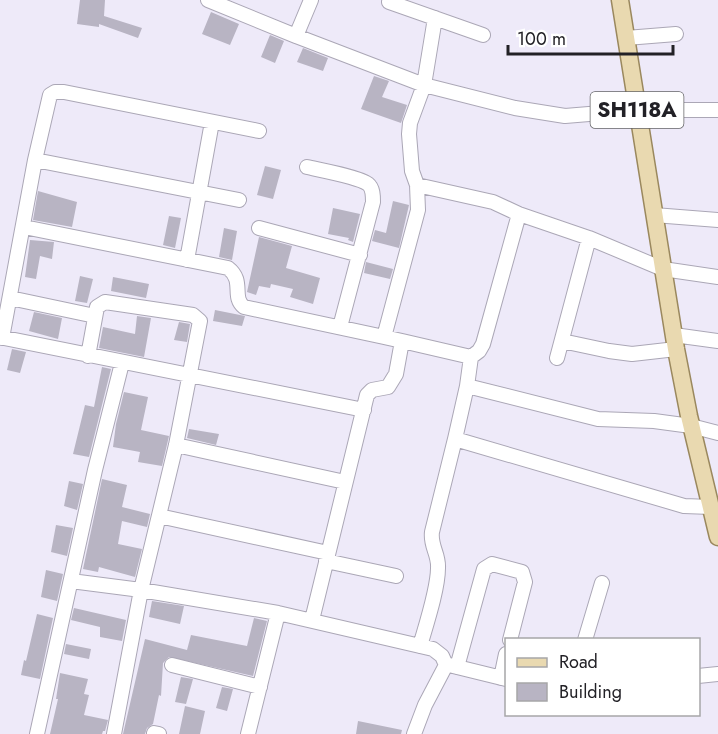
<svg xmlns="http://www.w3.org/2000/svg" width="718" height="734" font-family="Jost,sans-serif">
	<style>
		.building { fill: #b8b4c3 }
		.lines { fill: none; stroke-linecap: round; stroke-linejoin: round }
		.minor-casing { stroke: #aba7b6; stroke-width: 16 }
		.major-casing { stroke: #9a885e; stroke-width: 19 }
		.minor { stroke: #fff; stroke-width: 14 }
		.major { stroke: #e9d9b0; stroke-width: 16 }
		.labels { text-anchor: middle; stroke-width: 5; stroke-linejoin: round; paint-order: stroke }
		.shield { fill: #fff; stroke: #646467; stroke-width: 1.5 }
		.shield-label { font-size: 21px; font-weight: bold; fill: #222126 }
	</style>
	<rect width="100%" height="100%" fill="#eeeaf9"/>
	<!-- building -->
	<path class="building" d="M80,0h25l-1,16 38,12 -4,10 -39,-14v3l-22,-3z
		M211,12l28,12 -9,21 -28,-11z
		M270,35l14,6 -9,22 -14,-6z
		M303,48l25,10 -5,13 -26,-9z
		M374,76l15,5 -7,16 25,8 -6,18 -40,-14z
		M265,166l16,4 -8,29 -16,-4z
		M38,191l39,11 -5,25 -39,-7z
		M393,201l16,4 -10,43 -27,-7 3,-11 11,3z
		M333,208l27,6 -7,28 -5,-2 1,-2 -21,-4z
		M169,216l12,2 -6,30 -12,-3z
		M224,228l13,3 -5,29 -13,-3z
		M259,237l33,9 -6,22 34,10 -7,26 -23,-7 3,-8 -22,-5 -1,4 -11,-2 -3,9 -9,-3z
		M30,240l24,2 -2,17 -12,-3 -4,23 -11,-2z
		M366,262l27,7 -3,10 -26,-6z
		M80,276l13,3 -6,24 -12,-2z
		M113,277l36,7 -3,14 -35,-7z
		M215,310l30,6 -3,10 -29,-5z
		M34,312l28,6 -4,21 -29,-8z
		M137,316l14,2 -7,39 -45,-9 4,-21 32,7z
		M179,322l11,2 -3,18 -13,-2z
		M12,349l14,3 -6,21 -13,-3z
		M102,367l9,2 -22,88 -16,-3 12,-49 9,2z
		M124,392l24,5 -7,33 28,6 -7,30 -24,-4 2,-10 -27,-5 3,-23z
		M189,429l30,5 -3,11 -29,-7z
		M102,479l25,6 -5,22 28,7 -3,13 -25,-6 -4,23 24,5 -7,28 -36,-10 -1,5 -15,-3z
		M69,481l14,3 -6,26 -13,-4z
		M56,525l17,3 -6,28 -16,-4z
		M46,570l17,4 -6,27 -16,-4z
		M152,601l32,5 -4,18 -31,-7z
		M74,608l52,12 -4,21 -22,-4v-10l-29,-7z
		M37,614l16,4 -13,61 -19,-4 3,-15 2,1z
		M254,618l13,3 -14,55 -84,-19 -6,6 -2,33 -2,-1 -6,29 -6,4 -2,6h-22l22,-95 42,11 4,-15 56,11z
		M66,644l25,5 -2,10 -25,-5z
		M60,673l28,6 -4,15 5,1 -5,20 24,5 -3,11h-2l-1,3h-52l8,-35h-2z
		M181,677l12,2 -7,25 -11,-2z
		M222,687l11,2 -6,22 -11,-3z
		M185,706l20,5 -5,23h-21z
		M358,721l44,9 -1,4h-45z"/>
	<g class="lines">
		<!-- minor casing -->
		<g class="minor-casing">
			<path id="minor" d="M208,0l88,36 128,49 11,-67
				M389,2l94,33
				M296,36l15,-36
				M626,38l50,-4
				M35,160l204,40
				M307,167c13,3 52,10 61,17 5,4 5,12 5,18l-33,125
				M417,185l76,17 26,12 70,24 74,31 55,8
				M654,215l64,5
				M24,227l204,41c17,13 3,29 16,39l140,30 34,-127 -1,-25 -5,-14 -3,-37 1,-11 14,-38 91,23 50,8 72,-6h81
				M259,228l101,27
				M187,260l25,-138
				M10,298l85,18
				M674,335l44,6
				M0,337l364,73
				M2,338l33,-178 15,-65 5,-3h9l195,39
				M402,341l69,16 8,-6 4,-7 36,-130
				M562,341l47,10 23,3 44,-5
				M88,356l9,-49 8,-5 88,13 7,6 -24,124 -35,145 137,23 155,36 9,7 4,9 -21,40 -11,29
				M471,357l-4,29 131,33 56,2 37,5 27,7
				M557,358l32,-120
				M467,386l-12,53 229,67 27,1
				M176,445l169,37
				M159,516l169,37
				M326,561l70,15
				M71,581l70,9 -27,144
				M312,620l55,-225 5,-5 16,-3 8,-13 6,-33 -18,-4
				M585,640l17,-57
				M420,646c6,-21 18,-57 18,-78 1,-14 -8,-22 -6,-36l23,-93
				M172,665l88,22
				M449,665l57,14
				M457,667l27,-98 8,-5 30,8 3,10 -15,58
				M698,676l20,-2
				M501,678l5,-24
				M154,733l5,1
				M37,734l58,-264 27,-107
				M248,734l30,-121"/>
		</g>
		<!-- major casing -->
		<g class="major-casing">
			<path id="major" d="M620,0l56,349 13,67 29,121"/>
		</g>
		<!-- minor -->
		<use href="#minor" class="minor"/>
		<!-- major -->
		<use href="#major" class="major"/>
	</g>
	<g class="labels">
		<!-- shield labels -->
		<rect class="shield" x="590.5" y="92" width="93" height="36" rx="4.5"/>
		<g class="shield-label">
			<text x="637" y="117">SH118A</text>
		</g>
	</g>
	<!-- legend -->
	<rect x="505" y="638" width="195" height="78" fill="#ffffff" stroke="#a7a6a8" stroke-width="1.5"/>
	<rect x="517" y="658" width="30" height="9" fill="#e9d9b0" stroke="#a7a6a8" stroke-width="1.5"/>
	<text x="559" y="668" font-size="18" fill="#222126">Road</text>
	<rect x="517" y="683" width="30" height="18" fill="#b8b4c3" stroke="#a7a6a8" stroke-width="1.5"/>
	<text x="559" y="698" font-size="18" fill="#222126">Building</text>
	<!-- scale -->
	<path d="M508 45v9h165v-9" fill="none" stroke="#222126" stroke-width="3"/>
	<text x="517" y="45" font-size="18" fill="#222126" stroke="#ffffff" stroke-width="4.5" paint-order="stroke">100 m</text>
</svg>
